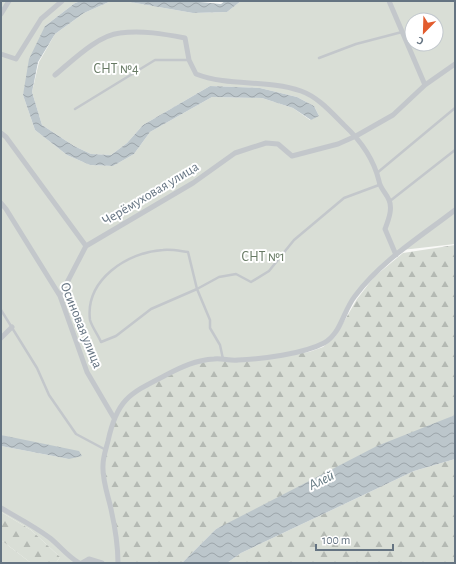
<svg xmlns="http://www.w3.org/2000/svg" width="456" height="564" font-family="'Alegreya Sans',sans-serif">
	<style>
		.green { fill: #d9ded6; fill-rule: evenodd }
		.forest { fill: url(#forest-firs) }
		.water { fill: url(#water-waves) }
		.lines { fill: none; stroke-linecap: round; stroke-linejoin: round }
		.lane { stroke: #c3c7cb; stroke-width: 2.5 }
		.street { stroke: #c3c7cb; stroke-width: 5 }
		.labels { text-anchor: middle; stroke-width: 4; stroke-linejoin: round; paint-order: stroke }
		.park-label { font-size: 14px; fill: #677a64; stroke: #fff }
		.street-label { font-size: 14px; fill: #657482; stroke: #fff }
		.water-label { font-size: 15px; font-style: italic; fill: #657a83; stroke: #fff }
	</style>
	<defs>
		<pattern id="forest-firs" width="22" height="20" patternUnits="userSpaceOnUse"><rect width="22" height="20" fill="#d9ded6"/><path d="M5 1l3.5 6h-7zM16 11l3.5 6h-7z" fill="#b4b9b3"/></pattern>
		<pattern id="water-waves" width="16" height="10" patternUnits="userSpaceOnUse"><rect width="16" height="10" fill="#bcc6cb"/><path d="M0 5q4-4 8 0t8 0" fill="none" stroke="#9ca5aa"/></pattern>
	</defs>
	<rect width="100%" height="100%" fill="#f9f9f7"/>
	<!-- green -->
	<path class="green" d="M1,1h80l-6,2 -30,23 -22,69 12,35 32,25 23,10 23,1 21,-12 16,-22 62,-35 50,1 31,10 17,12 9,-4 -5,-10 -17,-9 -37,-9 -50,-2 -67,39 -16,18 -16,12 -20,-1 -17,-8 -32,-21 -10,-33 7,-30 16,-28 29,-21 27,-12h13l69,12 34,-1 14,-11h214v243l-53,6 -48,47 -19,37 -13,9 -13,5 -191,215h-62l4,-6 -29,-27 -30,-18v-66l68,13 -68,-24zM412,20h24v24h-24z
		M1,540l30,23h-30z"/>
	<!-- forest -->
	<path class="forest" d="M455,245v170l-239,114 -34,34h-63l-16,-98 9,-43 14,-22 62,-36 26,-5 48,-1 47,-6 14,-5 12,-10 22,-38 17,-22 29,-24z
		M455,459v104h-228l14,-10 173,-82z
		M1,512l30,18 29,27 -4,6h-25l-30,-23z"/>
	<!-- water -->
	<path class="water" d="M81,1h30l-27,12 -29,21 -17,28 -6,30 10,33 32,21 17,8 20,1 16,-12 16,-18 67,-39 50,2 37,9 17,9 5,10 -8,4 -18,-12 -31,-10 -50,-1 -62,35 -16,22 -21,12 -23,-1 -23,-10 -32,-25 -12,-35 6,-36 16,-33 30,-23z
		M124,1h65l32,3 4,-3h16l-14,11 -34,1z
		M455,415v44l-41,12 -173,82 -14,10h-45l34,-34 161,-83z
		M1,435l78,16 3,5 -13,3 -68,-13z"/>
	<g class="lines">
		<!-- lane -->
		<path class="lane" d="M319,58l37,-14 46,-12
			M75,109l80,-49h34
			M377,173l78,-65
			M390,201l65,-51
			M1,310l36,58 12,27 27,39 30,16
			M223,359l-3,-14 -10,-17v-8l-13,-31 -9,-37c-8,-1 -17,-3 -25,-2 -36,2 -78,30 -73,70 2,7 8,15 11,22l15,-6 35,-27 46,-20 22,-12 17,-3 15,8 18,-11 25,-31 50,-42 35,-13"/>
		<!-- street -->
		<path class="street" d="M389,1l36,84
			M1,14l8,-13
			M1,54l15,5 25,-40 21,-18
			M55,75c17,-14 43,-40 65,-42 22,-3 44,1 65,5l4,22 7,14c33,13 71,5 105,17 17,6 30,21 43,34 16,15 30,35 35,56 1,7 7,12 10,19 4,9 -1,21 -4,29l11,26
			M1,133l5,4 80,109 107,-63 42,-30 31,-10 12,1 14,12 46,-12 18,-8 37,-21 32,-30 30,-21
			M1,203l5,6 54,87 27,76 27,46
			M60,296l26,-50
			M1,338l11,-11
			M1,508c17,10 33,18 49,30 10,8 17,18 29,25
			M82,563l7,-4 13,4
			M118,563c0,-18 -3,-36 -7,-54 -3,-14 -9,-29 -8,-44 0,-8 3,-16 5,-24 9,-42 21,-47 58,-66 15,-8 30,-15 48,-16 8,-1 16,2 24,1 24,-1 65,-6 86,-17 17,-9 19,-32 31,-47 26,-35 65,-59 100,-86"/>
	</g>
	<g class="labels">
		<!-- park labels -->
		<g class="park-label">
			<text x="116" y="73">СНТ №4</text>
			<text x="263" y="261">СНТ №1</text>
		</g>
		<!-- street labels -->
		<g class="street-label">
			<text transform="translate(150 193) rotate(-31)" y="5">Черёмуховая улица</text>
			<text transform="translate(82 325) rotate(68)" y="5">Осиновая улица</text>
		</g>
		<!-- water labels -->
		<g class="water-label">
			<text transform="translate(321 480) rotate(-26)" y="5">Алей</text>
		</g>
	</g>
	<!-- border -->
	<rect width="456" height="564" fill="none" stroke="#657482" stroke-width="4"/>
	<!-- north arrow -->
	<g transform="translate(424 32) rotate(203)"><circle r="19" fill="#ffffff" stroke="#c1c7cd"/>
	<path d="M0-3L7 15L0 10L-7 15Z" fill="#e25c2e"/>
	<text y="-6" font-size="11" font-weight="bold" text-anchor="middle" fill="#657482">С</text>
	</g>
	<!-- scale -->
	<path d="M316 544v6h77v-6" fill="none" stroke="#657482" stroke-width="2"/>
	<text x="322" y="544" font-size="12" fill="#657482" stroke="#ffffff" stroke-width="3" paint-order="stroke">100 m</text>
</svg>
